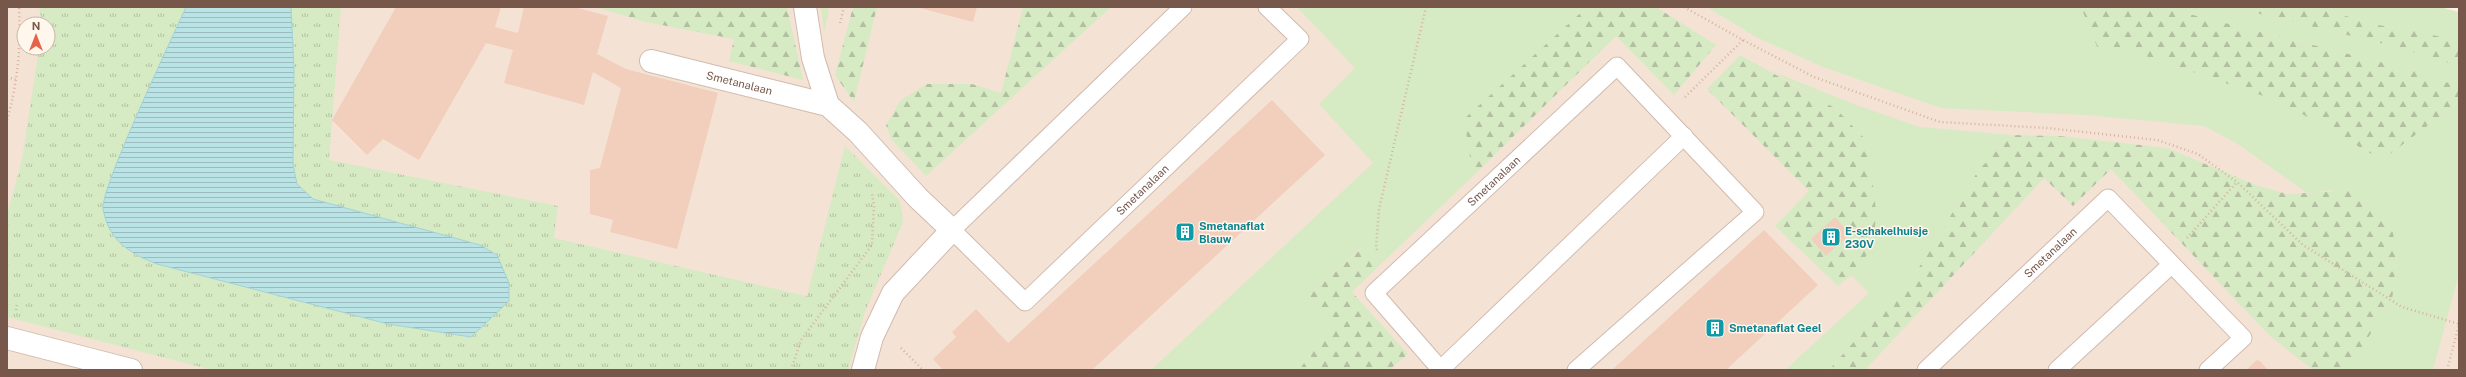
<svg xmlns="http://www.w3.org/2000/svg" width="2466" height="377" font-family="'Public Sans',sans-serif">
	<style>
		.residential { fill: #f4e3d4; fill-rule: evenodd }
		.grass { fill: #d6eac4 }
		.forest { fill: url(#forest-firs) }
		.park { fill: url(#park-tufts) }
		.water { fill: url(#water-rules); stroke: #a0d3d8 }
		.building { fill: #f2cebd }
		.lines { fill: none; stroke-linecap: round; stroke-linejoin: round }
		.service-casing { stroke: #d0bbae; stroke-width: 19 }
		.minor-casing { stroke: #d0bbae; stroke-width: 24 }
		.tertiary-casing { stroke: #d0bbae; stroke-width: 24 }
		.path { stroke: #d7b2a0; stroke-width: 2.5; stroke-dasharray: 1 3; stroke-linecap: butt }
		.service { stroke: #fff; stroke-width: 17 }
		.minor { stroke: #fff; stroke-width: 22 }
		.tertiary { stroke: #fff; stroke-width: 22 }
		.labels { text-anchor: middle; stroke-width: 3; stroke-linejoin: round; paint-order: stroke }
		.street-label { font-size: 11px; fill: #76574a; stroke: #fff6ec }
		.culture-label { font-size: 11px; font-weight: bold; fill: #0d838f; stroke: #fff6ec; text-anchor: start }
	</style>
	<defs>
		<pattern id="forest-firs" width="22" height="20" patternUnits="userSpaceOnUse"><rect width="22" height="20" fill="#d6eac4"/><path d="M5 1l3.5 6h-7zM16 11l3.5 6h-7z" fill="#b2c0a1"/></pattern>
		<pattern id="park-tufts" width="24" height="20" patternUnits="userSpaceOnUse"><rect width="24" height="20" fill="#d6eac4"/><path d="M3 7l-1-3M5 7V3M7 7l1-3M15 17l-1-3M17 17v-4M19 17l1-3" fill="none" stroke="#b2c0a1"/></pattern>
		<pattern id="water-rules" width="6" height="5" patternUnits="userSpaceOnUse"><rect width="6" height="5" fill="#bae3e6"/><path d="M0 2.5h6" fill="none" stroke="#9cbbbc"/></pattern>
	</defs>
	<rect width="100%" height="100%" fill="#fcf2e6"/>
	<!-- residential -->
	<path class="residential" d="M7,7h2408l44,11v352h-2452zM24,24h24v24h-24z"/>
	<!-- grass -->
	<path class="grass" d="M1297,7h290l-122,112 8,57 -91,87 -21,-15 -56,51 28,24 -34,47h-148l222,-207 -54,-59 36,-36z
		M1707,7h374l17,42 36,3 147,50 101,58 77,-58v171l-26,97h-86l45,-69 5,-48 -65,-63 -25,3 -71,-50 -32,-17 -118,-11 -145,-7 -118,-41 -67,-30z
		M2161,7h70l166,40 62,19v21l-39,-15z
		M2314,7h126l19,5v30l-33,-9 -48,-8z
		M1769,70l87,35 64,22 91,8 -33,36 -60,98 -89,101h-44l84,-77 -18,-18 8,-6 -24,-161z"/>
	<!-- forest -->
	<path class="forest" d="M595,7h192l16,73 -74,-19 5,-22 -88,-17z
		M821,7h8l-5,26z
		M853,7h24l-23,95 -19,-27z
		M1023,7h88l-185,169 -35,-37 -5,-14 15,-25 26,-16h45l29,9z
		M1587,7h69l60,38 -42,50 -58,-59 -143,140 -9,-57z
		M2081,7h80l259,65 39,15v15l-77,58 -101,-58 -147,-50 -36,-3z
		M2231,7h83l64,18 48,8 33,9v24l-62,-19z
		M1740,55l95,53 33,34 8,69 -2,30 -15,28 -21,17 -63,-60 34,-35 -102,-102z
		M2011,135l48,1 108,12 89,37 31,9 69,-4 34,29 7,34 -5,48 -45,69h-34l-43,-34 -159,-167 -38,37 -29,-28 -179,192h-36l89,-101 60,-98z
		M1362,248l20,15 -30,29 56,62 -19,16h-90l34,-47 -28,-24z"/>
	<!-- park -->
	<path class="park" d="M39,7h147l-73,166v63l18,17 26,11 231,60 83,13 9,-92 -167,-46 -16,-15 -4,-20 1,-95 -3,-62h50l-12,153 229,46 -4,32 253,58 38,-150 55,55 3,21 -38,90 -17,58h-636l-205,-53v-102l15,-56 17,-111h9v-24h-6z"/>
	<!-- water -->
	<path class="water" d="M186,7h105l3,62 -1,95 4,20 16,15 167,46 17,10 12,28v18l-38,36 -83,-13 -231,-60c-28,-11 -48,-23 -54,-55 -3,-20 70,-173 83,-202z"/>
	<!-- building -->
	<path class="building" d="M396,7h105l-6,20 23,6 6,-26h50l34,9 -11,38 29,15 92,24 -41,156 -67,-17 3,-12 -23,-6v-44l10,-2 21,-80 -28,-16 -9,33 -80,-22 9,-33 -27,-7 -67,117 -36,-21 -16,16 -35,-35z
		M916,7h61l-4,15z
		M1272,100l53,55 -233,215h-149l-10,-11 23,-22 -4,-5 24,-23 32,34z
		M1835,217l15,17 -24,22 -15,-17z
		M1764,230l54,55 -92,85h-114z
		M2257,360l4,2 7,8h-22z"/>
	<g class="lines">
		<!-- service casing -->
		<g class="service-casing">
			<g id="service">
				<path id="s1" d="M1183,7l-231,223 73,72 275,-263 -33,-32"/>
				<path d="M1440,370l244,-234"/>
				<path id="s2" d="M1441,370l-67,-77 243,-227 138,146 -179,158"/>
				<path id="s3" d="M1926,370l182,-172 135,140 -35,32"/>
				<path d="M2057,370l114,-105"/>
			</g>
		</g>
		<!-- minor casing -->
		<g class="minor-casing">
			<g id="minor">
				<path d="M805,7l8,51 15,47"/>
				<path id="s4" d="M651,61l177,44 30,27 60,66 34,32 -59,63 -21,44 -9,33"/>
			</g>
		</g>
		<!-- tertiary casing -->
		<g class="tertiary-casing">
			<path id="tertiary" d="M7,338l124,32"/>
		</g>
		<!-- path -->
		<path class="path" d="M1684,7l59,33 71,37 126,45 107,6 110,12 41,14 39,28 66,63 99,62 57,17
			M840,23l4,-16
			M7,77l10,3
			M1685,97l58,-57
			M7,120c11,-38 14,-74 12,-113
			M2187,238l50,-56
			M1377,250l-1,-2 3,-39 47,-202
			M16,310l1,-6
			M901,348l22,22
			M791,370l10,-30 71,-95 2,-40 -2,-11
			M2447,370l12,-45"/>
		<!-- service -->
		<use href="#service" class="service"/>
		<!-- minor -->
		<use href="#minor" class="minor"/>
		<!-- tertiary -->
		<use href="#tertiary" class="tertiary"/>
	</g>
	<!-- icons -->
	<defs>
		<g id="building-square" transform="scale(1)"><rect x="-9" y="-9" width="18" height="18" rx="4" fill="#0f9aa8" stroke="#fff6ec"/><path d="M-4-6H4V6H1V3H-1V6H-4ZM-2.5-4.3h1.7v1.8h-1.7ZM.8-4.3h1.7v1.8H.8ZM-2.5-1h1.7V.8h-1.7ZM.8-1h1.7V.8H.8Z" fill="#fff"/></g>
	</defs>
	<g fill-rule="evenodd">
		<use href="#building-square" x="1185" y="232"/>
		<use href="#building-square" x="1831" y="237"/>
		<use href="#building-square" x="1715" y="328"/>
	</g>
	<g class="labels">
		<!-- street labels -->
		<g class="street-label">
			<text dy="4" stroke="none"><textPath href="#s4" startOffset="91">Smetanalaan</textPath></text>
			<text dy="4" stroke="none"><textPath href="#s2" startOffset="266">Smetanalaan</textPath></text>
			<text dy="4" stroke="none"><textPath href="#s1" startOffset="586">Smetanalaan</textPath></text>
			<text dy="4" stroke="none"><textPath href="#s3" startOffset="171">Smetanalaan</textPath></text>
		</g>
		<!-- culture labels -->
		<g class="culture-label">
			<text x="1199" y="230">Smetanaflat<tspan x="1199" dy="13">Blauw</tspan></text>
			<text x="1845" y="235">E-schakelhuisje<tspan x="1845" dy="13">230V</tspan></text>
			<text x="1729" y="332">Smetanaflat Geel</text>
		</g>
	</g>
	<!-- border -->
	<rect width="2466" height="377" fill="none" stroke="#76574a" stroke-width="16"/>
	<!-- north arrow -->
	<g transform="translate(36 36)"><circle r="19" fill="#fff6ec" stroke="#c8b6ab"/>
	<path d="M0-3L7 15L0 10L-7 15Z" fill="#e6624b"/>
	<text y="-6" font-size="11" font-weight="bold" text-anchor="middle" fill="#76574a">N</text>
	</g>
</svg>
